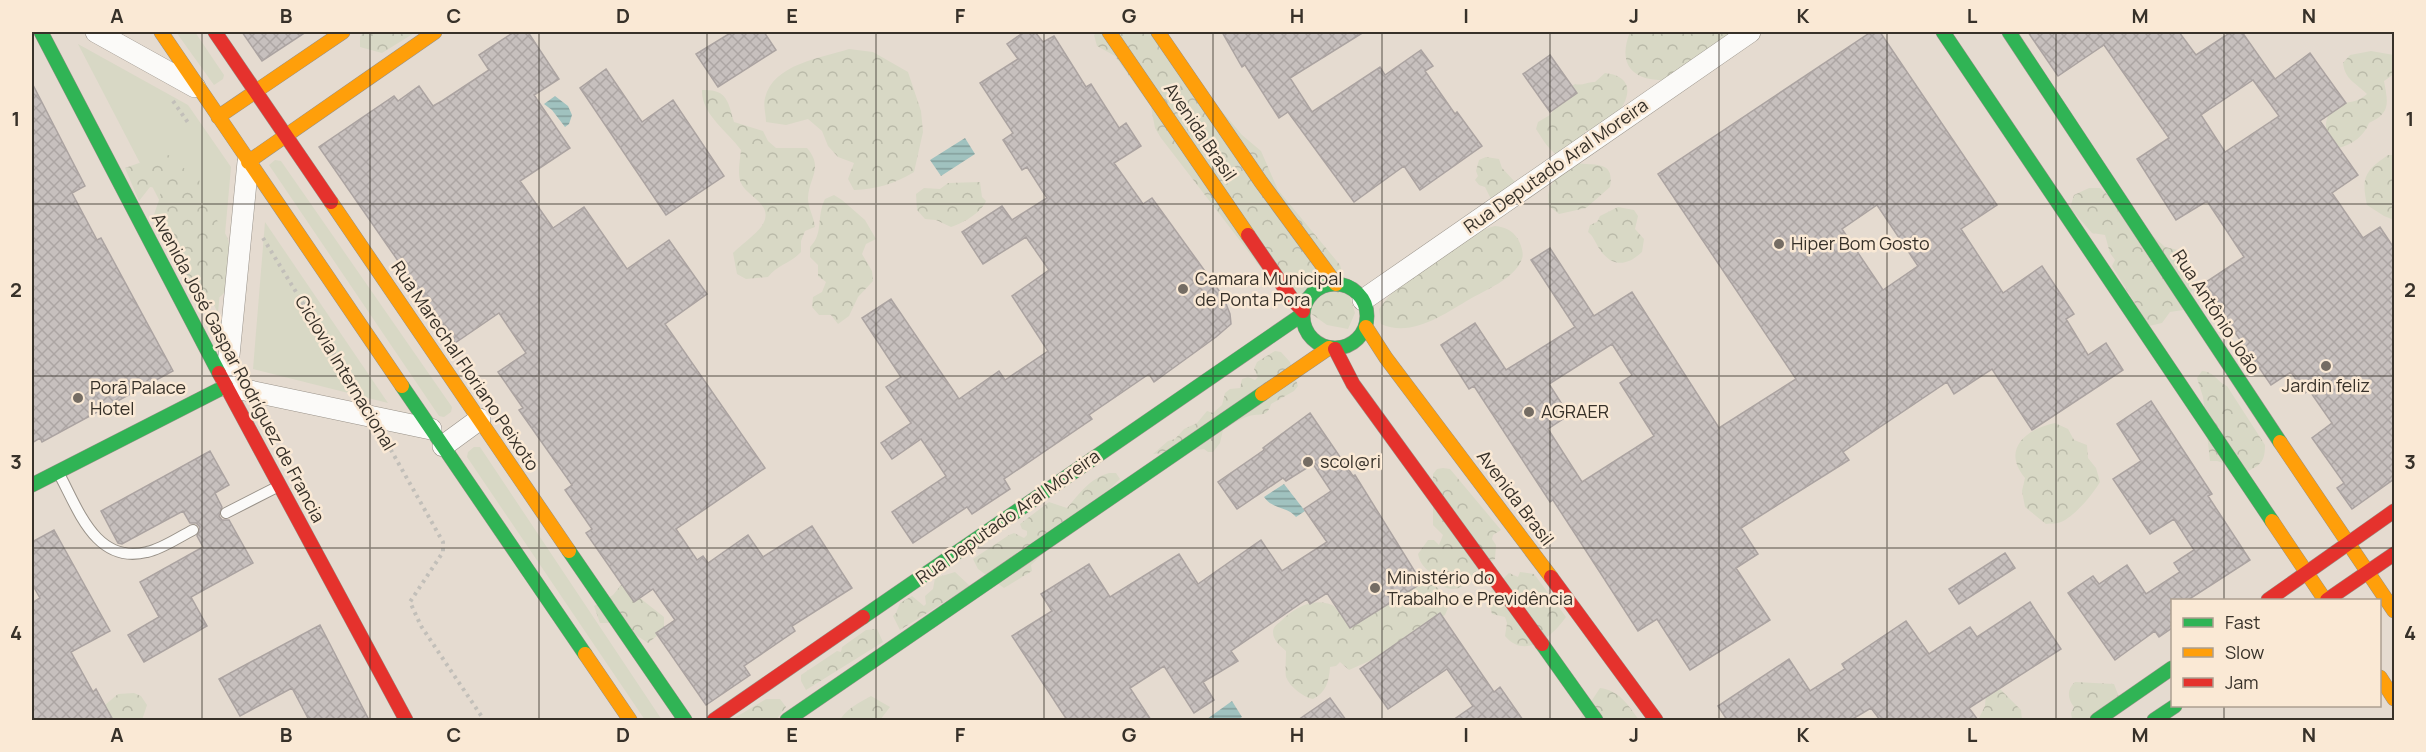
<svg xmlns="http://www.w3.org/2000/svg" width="2426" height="752" font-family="Manrope,sans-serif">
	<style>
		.green { fill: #d8d8c5 }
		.forest { fill: url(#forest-crowns) }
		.water { fill: url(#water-rules) }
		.building { fill: url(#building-cross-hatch); stroke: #aba3a1; stroke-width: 1.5; fill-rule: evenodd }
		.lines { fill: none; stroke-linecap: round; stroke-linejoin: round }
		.lane-casing { stroke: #989188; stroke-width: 12 }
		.street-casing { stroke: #989188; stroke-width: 22 }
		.fast-casing { stroke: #989188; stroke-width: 15 }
		.slow-casing { stroke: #989188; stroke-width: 15 }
		.jam-casing { stroke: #989188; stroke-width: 15 }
		.path { stroke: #c2bfb9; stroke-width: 4; stroke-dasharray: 3 4.5; stroke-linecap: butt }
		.lane { stroke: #fbfaf8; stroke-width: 10 }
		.street { stroke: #fbfaf8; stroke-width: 21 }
		.fast { stroke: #30b455; stroke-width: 14 }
		.slow { stroke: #ff9f0a; stroke-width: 14 }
		.jam { stroke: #e5322d; stroke-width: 14 }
		.grid { fill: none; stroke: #373129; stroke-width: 1.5; stroke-opacity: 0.55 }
		.poi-dot { fill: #746c63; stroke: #fae9d5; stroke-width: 2 }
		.labels { text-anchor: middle; stroke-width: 5; stroke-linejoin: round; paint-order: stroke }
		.street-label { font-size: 18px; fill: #373129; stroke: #fae9d5 }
		.poi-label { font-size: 18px; fill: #373129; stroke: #fae9d5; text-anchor: start }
		.neatline { fill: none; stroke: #373129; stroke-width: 2 }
		.grid-label { font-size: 20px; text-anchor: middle; font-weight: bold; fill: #373129 }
	</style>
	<defs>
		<pattern id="forest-crowns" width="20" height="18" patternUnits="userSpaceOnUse" patternTransform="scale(1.5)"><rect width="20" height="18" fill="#d8d8c5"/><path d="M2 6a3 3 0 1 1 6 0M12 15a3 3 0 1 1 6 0" fill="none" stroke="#babaa9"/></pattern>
		<pattern id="water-rules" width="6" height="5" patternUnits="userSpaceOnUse" patternTransform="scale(1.5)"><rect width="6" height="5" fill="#a0c2bf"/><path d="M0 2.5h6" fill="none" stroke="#839e9b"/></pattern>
		<pattern id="building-cross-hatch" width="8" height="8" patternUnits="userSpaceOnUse" patternTransform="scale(1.5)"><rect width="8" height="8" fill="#c7c0be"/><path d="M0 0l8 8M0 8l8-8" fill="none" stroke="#aca5a3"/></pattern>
	</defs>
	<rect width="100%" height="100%" fill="#e5dbd0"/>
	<!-- green -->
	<path class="green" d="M176,32h19l29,43 -1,4 -9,6z
		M78,44l110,61 43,62 -13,146z
		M275,160l6,1 171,246 -1,5 -7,5 -5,-1 -170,-251z
		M265,222l123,181 -135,-34z
		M474,447h6l182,273h-17l-178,-263 1,-5z"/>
	<!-- forest -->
	<path class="forest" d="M363,32h53l-34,21 -22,-6v-10z
		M1097,32h58l87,103 19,16 17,39 62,75 15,48 -7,16 -21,-4 -49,-35 -117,-152 -6,-10 -4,-21 -36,-51 -18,-10 -3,-11z
		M1630,32h111c-19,14 -38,33 -59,46 -6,3 -13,2 -19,2 -33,0 -45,-18 -33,-48z
		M849,49l24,3 35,20 13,39 2,21 -9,40c-20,12 -37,17 -60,18l-6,-11 6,-16 -16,-6 -10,-11 -6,-15 -14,-12 -22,6 -20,-3c0,-7 -3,-17 -1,-24 8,-34 56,-40 84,-49z
		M2371,51l23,4v19l-10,7c4,22 7,32 -15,42 -5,13 -16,21 -30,25 -3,-4 -10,-10 -12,-16 -4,-10 3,-25 14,-28 11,-3 17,-2 26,-10 -11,-11 -22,-14 -24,-31l7,-8z
		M1605,73c42,5 16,44 -6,56 -4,2 -9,1 -14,2l1,4 -30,19c-9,-6 -14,-16 -20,-25l2,-7 12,-7 19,-27 6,-4c7,2 12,-2 20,-2z
		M702,90c25,-1 26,11 32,32l29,9 5,10 8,7h31c17,20 2,29 1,50 0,10 6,19 7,29l-10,4 -4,10v11c-10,11 -24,13 -33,25l-22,2 -9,-5 -4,-21c8,-8 26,-21 30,-29 11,-20 -16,-27 -22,-41 -4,-9 -1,-23 0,-33 -13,-18 -40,-36 -39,-60z
		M168,155l6,2 8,10 17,11c3,28 17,36 28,59 6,14 7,49 -6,59 -6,5 -14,7 -22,8l-36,-63 -1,-12 -9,-10c2,-11 9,-21 7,-31l-10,-1 -11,14 -14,-33 14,-5 14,3 8,-9z
		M2388,155h6v65l-10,-4 -17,-11c-6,-28 -2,-34 21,-50z
		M1486,157l13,2 3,9 14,15 -25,16 -6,-12 -6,-2 -4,-5 3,-4 -2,-5 3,-11z
		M1577,163c18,3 38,-3 33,24l-24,21 -27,6 -10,-8c-4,-24 10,-31 28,-43z
		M980,182l2,15 4,4c-5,12 -23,22 -35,26l-15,-7 -11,-1 -8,-9 -1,-16 8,-6 16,1 8,-6z
		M2089,188h11l65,59 13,3 5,4 8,19 3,13 -11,24 -13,2 -8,11 -13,3 -37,-60 3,-6 -5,-7 -5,-18 -13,-2 -22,-25 4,-13z
		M834,195l8,5 23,20 11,19 -10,5 -4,10 10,17 1,10 -15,16 -9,19 -11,8 -7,-9h-12l-7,-8 1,-10 9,-5 4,-10 -8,-6v-11l-8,-8v-10c14,-14 6,-30 15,-48z
		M1618,207l16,3 4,6 -3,13 9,10 -2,13c-18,17 -34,14 -46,-9 -3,-5 -3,-7 -8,-11l2,-7 7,-3 3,-6z
		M1495,226c10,1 17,4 23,13 3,6 7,15 3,22 -8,18 -35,29 -51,38 -26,15 -58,39 -89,25l-2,-15c25,-35 74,-72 116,-83z
		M1275,351l6,1 9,10 8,24 -4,5 -23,13c-4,14 -11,9 -22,12 -9,3 -18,9 -26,14l-3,13 -7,9h-5l-4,-3 -51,5 15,-13 7,-2 9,-10 13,-6 10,-12 6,2 9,-8 3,-12 5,-4 10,-1 2,-9 6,-2 7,3 3,-3 -4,-8 3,-7z
		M2202,371c13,1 15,11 25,15l38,59c0,16 -4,20 -17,26l-31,-10h-7l-7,-64 -6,-19z
		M2055,423l13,6 6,11 13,5 1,13 8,10 4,14c-7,12 -25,34 -39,40 -4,2 -10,1 -15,2l-21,-17 -3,-16 3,-13c-24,-29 1,-49 30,-55z
		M1443,468l7,1 51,61 -8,5 -1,4 4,6 -1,14 -22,14c-2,12 -19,21 -30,13 -2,-2 -3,-5 -5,-7 -9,-9 -17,-11 -20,-25l10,-14h6l5,5 4,-10 -10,-10v-51l4,-5z
		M1109,473h7l4,6 -89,86 1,6 -28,17 -26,-19 -5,-10 36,-24 5,-2 10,5 3,-3v-4l-5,-2 -2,-5 29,-22 18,6c13,-15 22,-29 42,-35z
		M955,572l15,14 -70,44 -7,-14 3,-3 4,-10 12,-7 12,10 2,-2 -1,-8 8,-7 2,-11z
		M1520,572l14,2 32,43c-14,20 -41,43 -61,19l2,-13 -2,-6 -13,-3 -5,-19 22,-22 9,4z
		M1413,573l25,15 2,8 8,12 -3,7 -60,39 -36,16 -9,-8 -4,4 -6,1c-1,15 -4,25 -17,32 -10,-2 -23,-12 -27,-22 -1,-6 0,-18 0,-26 -6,-5 -13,-11 -13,-19 0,-5 4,-8 8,-11 13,-13 32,-24 51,-16 5,3 9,10 12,14z
		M622,584l42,33v13l-16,13 -30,-20h-18l-6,-17 19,-11z
		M877,629l6,13 -77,48 -5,-9v-6l36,-24 4,1 1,-5 24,-17z
		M2075,682l39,2 5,13 -7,23 -40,-1 -1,-6 3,-6c-7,-9 -7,-18 1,-25z
		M1600,688c19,2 29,18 39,32h-60z
		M2000,689l21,21 1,10h-44l7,-14 1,-13z
		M134,693l7,3 6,9 -5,15h-36l-1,-15 13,-11z
		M871,696l19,11 -10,13h-40c7,-12 19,-17 31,-24z
		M766,699h14l6,8 -10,13h-45z"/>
	<!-- water -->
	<path class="water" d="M555,96l13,10 4,9 -3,9 -4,3 -13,-17 -8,-6z
		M965,138l10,16 -34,22 -11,-16z
		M1284,484l21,27 -9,6c-9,-11 -23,-7 -32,-20z
		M1232,701l10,16 -5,3h-29l-1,-1z"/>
	<!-- building -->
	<path class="building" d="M242,32h64l-44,29z
		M514,32h14l31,47 -25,16 36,53 -50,33 33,47 31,-21 43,62 42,-29 38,54 -42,30 100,144 -89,61 21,31 6,-4 5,7 40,-28 15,22 49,-31 40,62 -60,38 3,5 -51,35 6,9 -44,30 -50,-72 19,-13 -22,-31 -19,13 -48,-69 6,-4 -27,-39 7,-5 -53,-75 4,-2 -25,-36 28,-19 -27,-40 -44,30 -136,-196 75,-51 4,5 21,-15 14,20 9,-5 47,-31 -10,-15z
		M732,32h32l12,18 -58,37 -22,-33z
		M1024,32h11l8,10 11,-6 32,51 5,-3 28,44 7,-5 15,23 -27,17 29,41 9,-6 71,98 7,18 1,10 -15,13 -62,45 -5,-8 -60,41 3,4 -88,60 6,10 -38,25 -5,-7 -54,36 -21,-31 54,-36 -25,-37 -29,20 -11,-16 30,-20 -25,-36 15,-10 -39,-59 29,-19 68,100 40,-28 6,9 43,-29 -36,-55 37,-26 -23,-33 -43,27 -21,-32 40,-26 10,14 35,-22 -20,-31 -5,3 -19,-30 10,-7 -33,-50 38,-24 -11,-15z
		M1222,32h142l-74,46 22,34 68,-45 5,8 36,-25 12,16 -8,5 30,43 2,-2 25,34 -62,44 -16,-24 -50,36 -66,-90 -9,6 -34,-53 -3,2z
		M1871,32h9l117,173 -36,24 42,64 39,-27 32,48 -8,5 22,36 18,-12 17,27 -91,60 -40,-61 -38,25 -7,-12 -104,70 6,8 -108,68 17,26 -22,14 34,52 -80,50 -33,-51 -19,12 -85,-131 -3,2 -76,-116 -5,3 -28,-44 34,-22 31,47 69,-43 -44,-67 19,-12 44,68 38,-24 87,136 77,-49 -138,-205zM1877,205l41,61 -35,24 -41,-61zM1612,344l20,31 -12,8 34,53 -72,46 -34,-53 21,-14 -20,-31z
		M2028,32h151l17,23 35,-23h11l33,47 35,-26 36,50 -26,18 38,54 -26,18 31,45 17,-11 14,21v231l-42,30 -15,-21 7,-5 -32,-45 20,-15 -23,-33 -4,3 -14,-21 -20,13 -50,-73 -3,2 -18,-28 44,-29 -37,-56 -31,19 -39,-61 32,-21 -65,-93 -46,31zM2253,80l26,36 -54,36 -24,-37z
		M1550,55l27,38 -27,19 -27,-38z
		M606,69l36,53 31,-22 51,76 -58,39 -86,-127z
		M32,83l53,103 -13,7 25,47 4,-2 72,133 -131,71 -2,-4 -8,5z
		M2151,401l61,93 -4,2 42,64 -62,40h-16v28l-13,9 -4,-6 -40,29 -47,-67 25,-17 6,8 28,-19 19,29 34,-22 -6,-9 20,-13 -20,-31 -24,15 -37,-55 28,-18 -24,-37z
		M1310,413l43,63 2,-1 67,108 -72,45 -23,-35 -17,11 -3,-5 -76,52 7,10 -35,21 11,18 -20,13 -30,-47 -34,22 21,32h-84l-55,-84 40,-25 -11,-17 48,-30 21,33 69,-43 19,30 63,-44 21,31 45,-29 -23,-33 27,-18 -18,-27 -27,17 -3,-3 -46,31 -19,-27 46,-32 -1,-2z
		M210,451l19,34 -14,8 7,14 -3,9 3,4h7l24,43 -62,34 16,29 -63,36 -16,-27 31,-18 -19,-35 63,-35 -6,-11 3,-9 -4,-4h-6l-7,-12 -61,33 -4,-1 -17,-32z
		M54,530l56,101 -39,21 22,40 3,-3 17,31h-81v-117l8,-5 -8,-14v-42z
		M2005,553l10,15 -56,36 -10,-15z
		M2030,602l31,47 -92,59 9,12h-98l-9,-12 -20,12h-124l-9,-14 71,-47 21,32 35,-22 -3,-5 64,-43 23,33 41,-27 7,10z
		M1440,613l54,79 6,-5 23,33h-70l20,-14 -26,-37 -59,40 -28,-40z
		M320,625l49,95h-60l-17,-32 -52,28 -21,-37z
		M1330,698l16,22h-48z"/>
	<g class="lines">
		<!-- lane casing -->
		<g class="lane-casing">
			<path id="lane" d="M58,472c20,36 37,93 89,80 15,-3 32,-15 46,-22
				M226,513l53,-27"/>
		</g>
		<!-- street casing -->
		<g class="street-casing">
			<path id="street" d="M96,32l99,55
				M248,162l-22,224 205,43
				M1363,300l387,-268
				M443,446l37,-27"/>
		</g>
		<!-- fast casing -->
		<g class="fast-casing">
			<path id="fast" d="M41,32l178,341
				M1943,32l329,489
				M2009,32l271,410
				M1303 316a32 32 0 1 1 64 0a32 32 0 1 1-64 0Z
				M402,386l183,268
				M32,485l194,-99
				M569,551l116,169
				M863,617l440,-303
				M1542,644l54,76
				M787,720l475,-326
				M2097,720l75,-52
				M2154,720l21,-14"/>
		</g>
		<!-- slow casing -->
		<g class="slow-casing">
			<path id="slow" d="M161,32l241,354
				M1109,32l139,203
				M1158,32l103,150 75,102
				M218,117l125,-85
				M248,162l187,-130
				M331,202l238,349
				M1366,327l20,31 165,219
				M1262,394l67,-46
				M2280,442l114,169
				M2272,521l53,79
				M585,654l45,66
				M2380,677l14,22"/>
		</g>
		<!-- jam casing -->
		<g class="jam-casing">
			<path id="jam" d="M215,32l116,170
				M1248,235l44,64 11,12
				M1335,349l18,35 189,260
				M219,373l187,347
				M1551,577l105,143
				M2268,600l126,-89
				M2327,600l67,-46
				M714,720l149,-103"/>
		</g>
		<!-- path -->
		<path class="path" d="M173,101l16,23
			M263,238l93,152
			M387,443l56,99v10l-33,50 11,24 63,94"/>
		<!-- lane -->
		<use href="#lane" class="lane"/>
		<!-- street -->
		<use href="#street" class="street"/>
		<!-- fast -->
		<use href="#fast" class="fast"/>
		<!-- slow -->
		<use href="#slow" class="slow"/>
		<!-- jam -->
		<use href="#jam" class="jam"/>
	</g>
	<!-- grid -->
	<path class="grid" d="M202,32v688M370,32v688M539,32v688M707,32v688M876,32v688M1044,32v688M1213,32v688M1382,32v688M1550,32v688M1719,32v688M1887,32v688M2056,32v688M2224,32v568M32,204h2362M32,376h2362M32,548h2362M2224,706v14"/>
	<!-- markers -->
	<g class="poi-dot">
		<circle cx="1779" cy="244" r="6"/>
		<circle cx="1183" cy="289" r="6"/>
		<circle cx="2326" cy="366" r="6"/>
		<circle cx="78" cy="398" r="6"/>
		<circle cx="1529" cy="412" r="6"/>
		<circle cx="1308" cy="462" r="6"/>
		<circle cx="1375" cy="588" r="6"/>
	</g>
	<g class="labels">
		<!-- street labels -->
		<g class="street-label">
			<text transform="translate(1200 132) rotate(56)" y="6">Avenida Brasil</text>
			<text transform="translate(1556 166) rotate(-35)" y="6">Rua Deputado Aral Moreira</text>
			<text transform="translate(2216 312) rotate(57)" y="6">Rua Antônio João</text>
			<text transform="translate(465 366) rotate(56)" y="6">Rua Marechal Floriano Peixoto</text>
			<text transform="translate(238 368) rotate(62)" y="6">Avenida José Gaspar Rodríguez de Francia</text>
			<text transform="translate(345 373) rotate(59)" y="6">Ciclovia Internacional</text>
			<text transform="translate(1515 498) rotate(53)" y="6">Avenida Brasil</text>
			<text transform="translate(1008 517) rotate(-35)" y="6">Rua Deputado Aral Moreira</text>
		</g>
		<!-- poi labels -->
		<g class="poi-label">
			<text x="1791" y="250">Hiper Bom Gosto</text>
			<text x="1195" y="285">Camara Municipal<tspan x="1195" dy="21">de Ponta Pora</tspan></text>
			<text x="2326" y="392" text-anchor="middle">Jardin feliz</text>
			<text x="90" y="394">Porã Palace<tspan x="90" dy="21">Hotel</tspan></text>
			<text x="1541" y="418">AGRAER</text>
			<text x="1320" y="468">scol@ri</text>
			<text x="1387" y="584">Ministério do<tspan x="1387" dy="21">Trabalho e Previdência</tspan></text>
		</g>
	</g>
	<!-- border -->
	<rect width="2426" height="752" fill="none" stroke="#fae9d5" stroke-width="66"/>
	<!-- legend -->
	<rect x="2171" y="599" width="210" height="108" fill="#fae9d5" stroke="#ac9f90" stroke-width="1.5"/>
	<rect x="2183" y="618" width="30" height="9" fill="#30b455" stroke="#ac9f90" stroke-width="1.5"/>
	<text x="2225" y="629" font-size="18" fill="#373129">Fast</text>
	<rect x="2183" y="648" width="30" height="9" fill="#ff9f0a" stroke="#ac9f90" stroke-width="1.5"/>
	<text x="2225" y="659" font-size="18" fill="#373129">Slow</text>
	<rect x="2183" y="678" width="30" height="9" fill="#e5322d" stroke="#ac9f90" stroke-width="1.5"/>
	<text x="2225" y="689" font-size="18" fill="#373129">Jam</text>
	<rect x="33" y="33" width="2360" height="686" class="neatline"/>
	<g class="grid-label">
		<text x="117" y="23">A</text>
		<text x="286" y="23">B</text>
		<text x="454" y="23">C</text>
		<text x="623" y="23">D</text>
		<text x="792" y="23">E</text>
		<text x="960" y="23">F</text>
		<text x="1129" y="23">G</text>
		<text x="1297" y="23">H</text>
		<text x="1466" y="23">I</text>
		<text x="1634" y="23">J</text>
		<text x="1803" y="23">K</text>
		<text x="1972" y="23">L</text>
		<text x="2140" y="23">M</text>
		<text x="2309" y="23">N</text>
		<text x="16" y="126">1</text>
		<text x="2410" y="126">1</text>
		<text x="16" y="297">2</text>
		<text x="2410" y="297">2</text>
		<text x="16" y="469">3</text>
		<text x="2410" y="469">3</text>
		<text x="16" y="640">4</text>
		<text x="2410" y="640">4</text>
		<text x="117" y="742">A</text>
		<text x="286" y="742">B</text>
		<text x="454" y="742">C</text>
		<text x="623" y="742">D</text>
		<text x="792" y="742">E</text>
		<text x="960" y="742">F</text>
		<text x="1129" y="742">G</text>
		<text x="1297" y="742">H</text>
		<text x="1466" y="742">I</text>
		<text x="1634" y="742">J</text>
		<text x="1803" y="742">K</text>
		<text x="1972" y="742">L</text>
		<text x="2140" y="742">M</text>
		<text x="2309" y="742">N</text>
	</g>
</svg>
